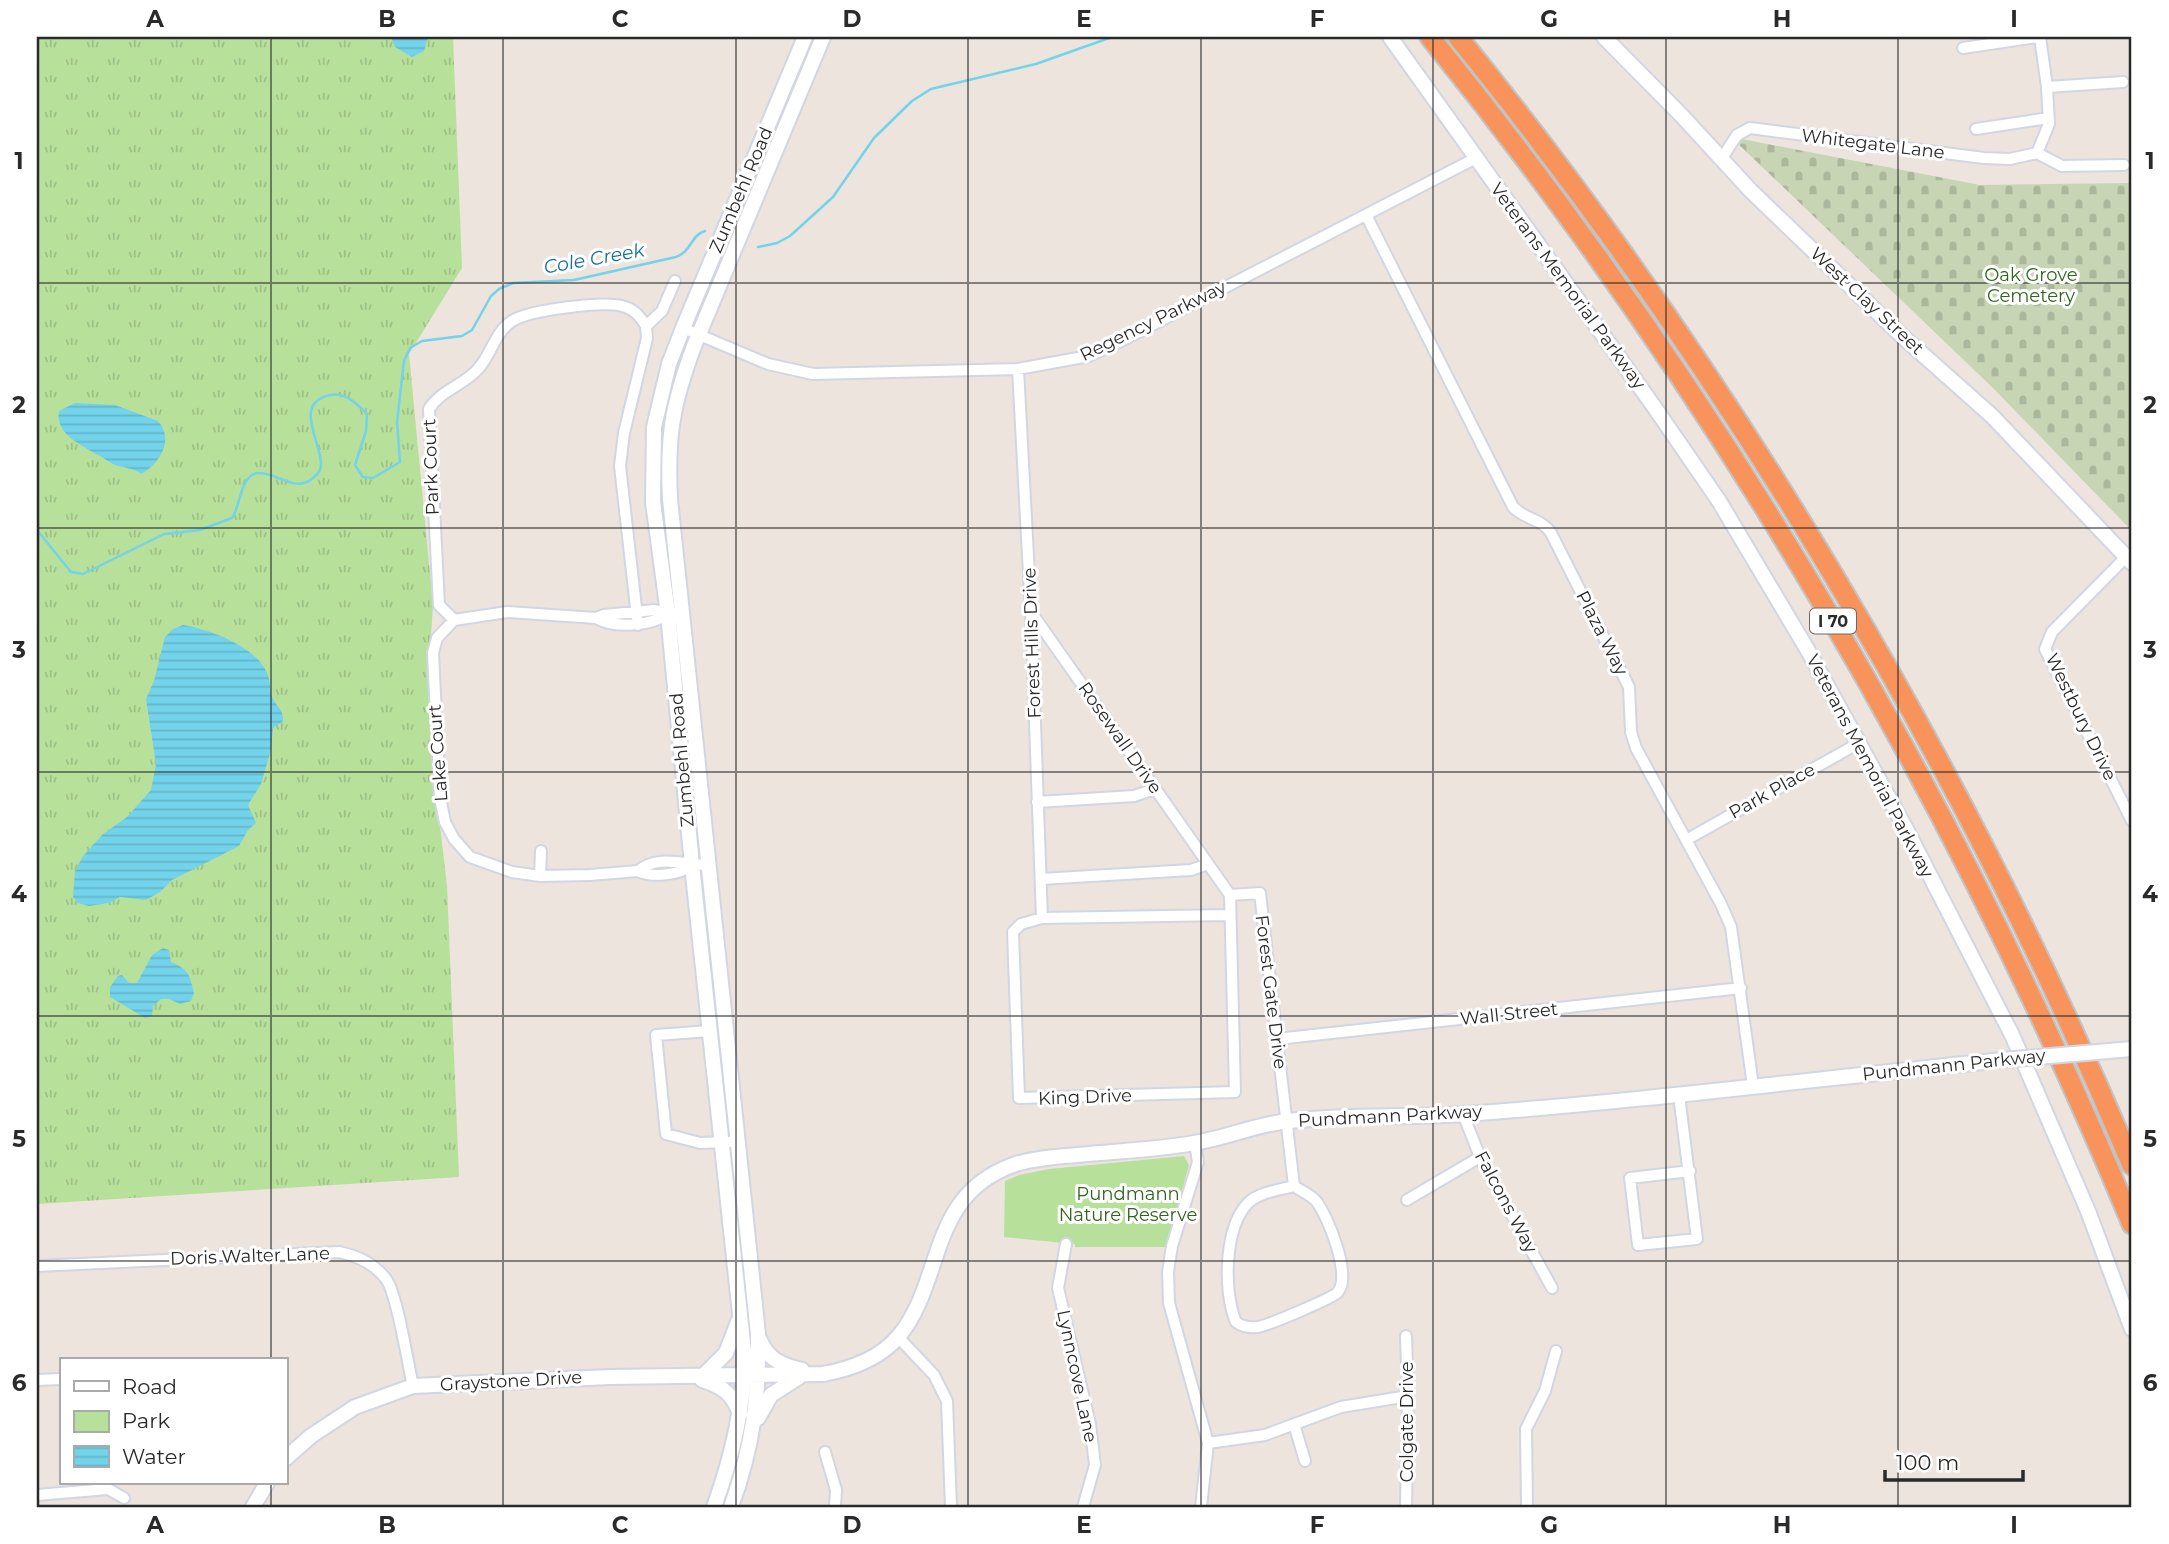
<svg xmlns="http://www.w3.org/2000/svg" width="2169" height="1544" font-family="Montserrat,sans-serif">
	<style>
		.grass { fill: url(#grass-tufts) }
		.cemetery { fill: url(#cemetery-stones) }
		.park { fill: #b7e09b }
		.water { fill: url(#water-rules) }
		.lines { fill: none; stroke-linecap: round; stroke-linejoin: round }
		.stream { stroke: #73d3ea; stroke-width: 2.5 }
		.street-casing { stroke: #d2d6e2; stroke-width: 14 }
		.secondary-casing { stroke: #d2d6e2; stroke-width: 18 }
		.highway-casing { stroke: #c3c3c3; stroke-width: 23 }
		.street { stroke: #fff; stroke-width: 10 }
		.secondary { stroke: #fff; stroke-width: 14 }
		.highway { stroke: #f8945b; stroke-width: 19 }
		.secondary-bridge-casing { stroke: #d2d6e2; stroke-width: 18; stroke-linecap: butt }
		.secondary-bridge { stroke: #fff; stroke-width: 14 }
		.grid { fill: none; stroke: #2a2a2a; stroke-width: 2; stroke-opacity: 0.55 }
		.labels { text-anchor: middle; stroke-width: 6; stroke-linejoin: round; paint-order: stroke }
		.shield { fill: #fff; stroke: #6a6a6a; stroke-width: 2 }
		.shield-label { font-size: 16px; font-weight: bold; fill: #2a2a2a }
		.street-label { font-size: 18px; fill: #2a2a2a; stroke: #fff }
		.park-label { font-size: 18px; fill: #31651d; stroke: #fff }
		.water-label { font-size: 19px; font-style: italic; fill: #127296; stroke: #fff }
		.neatline { fill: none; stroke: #2a2a2a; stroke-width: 2.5 }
		.grid-label { font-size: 23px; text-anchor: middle; font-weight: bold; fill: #2a2a2a }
	</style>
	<defs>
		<pattern id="grass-tufts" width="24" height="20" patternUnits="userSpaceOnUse" patternTransform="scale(1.75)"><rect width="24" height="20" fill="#b7e09b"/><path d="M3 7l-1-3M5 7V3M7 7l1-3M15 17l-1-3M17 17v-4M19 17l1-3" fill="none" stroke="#9ec086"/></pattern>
		<pattern id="cemetery-stones" width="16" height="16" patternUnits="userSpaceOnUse" patternTransform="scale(1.75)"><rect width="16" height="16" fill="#c7d5b4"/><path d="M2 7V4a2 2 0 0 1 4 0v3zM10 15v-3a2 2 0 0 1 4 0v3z" fill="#abb79b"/></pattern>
		<pattern id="water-rules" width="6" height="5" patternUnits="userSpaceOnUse" patternTransform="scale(1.75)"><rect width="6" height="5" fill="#73d3ea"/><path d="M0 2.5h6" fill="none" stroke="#64b5c9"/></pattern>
	</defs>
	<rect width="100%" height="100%" fill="#ece4dd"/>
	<!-- grass -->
	<path class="grass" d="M37,37h416l9,231 -53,86 24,251 -5,75 3,69 16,137 12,291 -422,27z"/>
	<!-- cemetery -->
	<path class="cemetery" d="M1731,137l249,48 152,-2v348l-139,-143z"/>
	<!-- park -->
	<path class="park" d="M1184,1156l5,9 -23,82h-91v-3l-71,-7 1,-56 14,-6 30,-6z"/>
	<!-- water -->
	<path class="water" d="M391,37h37l-4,14 -12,6 -17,-10z
		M75,403l40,2 43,16c17,19 1,43 -17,53 -7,-6 -17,-6 -26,-9 -7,-3 -12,-8 -19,-11 -16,-10 -41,-20 -37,-43z
		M183,625c26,4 71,21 83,46 5,9 3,17 6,26 4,9 12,13 11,24l-10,7 -2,22 -10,34 -13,21 8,18 -8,7 -9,16 -67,34 -12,12 -14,8 -26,-3 -11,6 -20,3 -11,-3 -5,-6 2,-26 8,-15 20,-22 24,-17 24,-27 5,-26 -10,-65 8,-18 11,-44 8,-8z
		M163,948l6,2 2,12c18,8 18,11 23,31l-3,8 -11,3 -11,-5h-8l-8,7 -1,10 -7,2 -35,-21v-10l8,-11 4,-1 7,8h8l15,-28z"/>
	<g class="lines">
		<!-- stream -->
		<path class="stream" d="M758,247l19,-4 13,-7 43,-39 41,-59 38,-37 19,-12 105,-25 76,-27
			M37,530l34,42 12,2 81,-40 36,-4 32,-12c9,-13 8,-42 25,-45 19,-2 38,21 56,5 4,-3 8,-8 8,-13 1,-22 -29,-62 9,-70 16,-3 27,9 37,19l-1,17 -11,34 8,12 10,1 27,-16 -3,-40 7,-61 6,-13 12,-7 40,-5 10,-6 19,-34 8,-7 14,-6 61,-3 102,-23c15,-5 15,-22 29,-26"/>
		<!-- street casing -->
		<g class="street-casing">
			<path id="street" d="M1963,48l74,-11
				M2047,87l76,-5
				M1976,129l73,-11
				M2037,153l25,13 62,-1
				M1722,158l15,-23 13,-7 234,30 26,1 27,-6 12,-29 -2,-37 -7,-50
				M1366,215l147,292c11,12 29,12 38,26l78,154 2,45 5,16 85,156 10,23 22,159
				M683,328l85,36 45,10 205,-5 71,-13 32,-15 355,-183
				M1018,369l13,243 11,306
				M2126,557l-74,75 -7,17 87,172
				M1031,612l199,283 5,197 -216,6 -6,-166 8,-8 21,-6 187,-3
				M668,614c-18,12 -52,15 -72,4l-89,-6 -53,8 -17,18 -4,15 7,145 5,24 9,17 16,18 42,15 28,4 50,-1 48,-4c14,7 42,4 54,-6
				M596,618l8,-3 50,-5 19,4
				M454,620l-15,-15 -10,-196c12,-19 35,-24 49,-40 13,-14 17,-37 34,-48 17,-11 90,-20 110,-15 12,3 18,10 24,20
				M638,625l-18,-159 4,-33 23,-95 -1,-12 16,-15 13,-30
				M1037,802l97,-6 21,-7
				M1686,840l173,-97
				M638,871c19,-17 48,-6 69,-6
				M540,876l1,-25
				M1041,879l150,-9 17,-6
				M1230,895l30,-2 34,293c-14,4 -35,6 -46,17 -24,25 -25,89 -12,119 7,5 13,6 21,5 8,0 75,-29 80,-34 16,-15 -9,-77 -21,-92 -5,-6 -15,-10 -22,-15
				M710,1031l-54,4 10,99 34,9 29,-1
				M1277,1039l464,-51
				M1679,1095l18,144 -59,6 -8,-67 60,-7
				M1463,1114l17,43 72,131
				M1195,1143l3,19 -26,84 -4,26 1,31 39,140 -7,64
				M1407,1200l73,-43
				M1066,1244l-8,44 32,136 5,41 -12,42
				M37,1266l302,-14c19,4 35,11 47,27 11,14 22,86 27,107
				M898,1337l36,38 13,26 4,106
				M37,1380l24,-1
				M1294,1424l11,37
				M1208,1443l57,-8 76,-28 67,-11
				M825,1452l11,38 -1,17
				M37,1495l71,-6 16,9
				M1406,1507l2,-111 -2,-60
				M1527,1507l-1,-78 19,-38 11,-40"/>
		</g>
		<!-- secondary casing -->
		<g class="secondary-casing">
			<path id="secondary" d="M1390,37l265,371 64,93 88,148 99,180 106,206 76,176 44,118
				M1604,37l78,79 69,75 151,145 90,80 140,147
				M759,1338c8,21 22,27 43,32
				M703,1376l23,-23 12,-31
				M702,1380c20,6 31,14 38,34
				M758,1418l13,-23 28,-18
				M285,1459l26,-23 44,-29 58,-21 197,-9 213,-3c28,-5 56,-15 75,-37 47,-56 29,-141 115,-172 20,-7 43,-8 64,-10 39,-4 79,-5 117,-12 32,-5 63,-19 95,-22 58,-7 117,-3 176,-7 179,-13 358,-36 538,-54
				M253,1507l14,-24
				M714,1507c18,-50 31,-101 30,-155l-52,-487 -24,-251 -15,-112 1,-75 15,-63 14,-36 122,-291
				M731,1507c22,-61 28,-108 27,-173l-88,-835c-3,-63 2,-94 24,-153l129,-309"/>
		</g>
		<!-- highway casing -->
		<g class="highway-casing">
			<path id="highway" d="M1430,37c290,358 525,761 702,1187
				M1458,37c276,340 504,725 674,1128"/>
		</g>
		<!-- street -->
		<use href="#street" class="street"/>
		<!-- secondary -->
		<use href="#secondary" class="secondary"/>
		<!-- highway -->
		<use href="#highway" class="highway"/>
		<!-- secondary-bridge casing -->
		<g class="secondary-bridge-casing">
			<path id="secondary-bridge" d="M2003,1060l129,-11"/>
		</g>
		<!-- secondary-bridge -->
		<use href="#secondary-bridge" class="secondary-bridge"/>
	</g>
	<!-- grid -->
	<path class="grid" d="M271,37v1323M503,37v1470M736,37v1470M968,37v1470M1201,37v1470M1433,37v1470M1666,37v1470M1898,37v1470M37,283h2095M37,528h2095M37,772h2095M37,1016h2095M37,1261h2095M271,1483v24"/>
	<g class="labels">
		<!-- shield labels -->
		<rect class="shield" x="1810" y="608.5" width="46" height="25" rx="5"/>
		<g class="shield-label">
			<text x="1833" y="627">I 70</text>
		</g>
		<!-- street labels -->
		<g class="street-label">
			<text transform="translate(1873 144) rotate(7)" y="6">Whitegate Lane</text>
			<text transform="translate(741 190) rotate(-67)" y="6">Zumbehl Road</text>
			<text transform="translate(1568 286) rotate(54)" y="6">Veterans Memorial Parkway</text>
			<text transform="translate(1867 301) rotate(43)" y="6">West Clay Street</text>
			<text transform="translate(1153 321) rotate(-26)" y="6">Regency Parkway</text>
			<text transform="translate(431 467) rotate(-92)" y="6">Park Court</text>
			<text transform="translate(1602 633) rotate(63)" y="6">Plaza Way</text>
			<text transform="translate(1032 643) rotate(-92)" y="6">Forest Hills Drive</text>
			<text transform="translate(2081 717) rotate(64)" y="6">Westbury Drive</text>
			<text transform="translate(1120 738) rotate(55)" y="6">Rosewall Drive</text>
			<text transform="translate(438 753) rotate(-94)" y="6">Lake Court</text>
			<text transform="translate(682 760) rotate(-95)" y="6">Zumbehl Road</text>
			<text transform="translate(1870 766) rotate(62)" y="6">Veterans Memorial Parkway</text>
			<text transform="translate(1772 791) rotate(-29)" y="6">Park Place</text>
			<text transform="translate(1271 992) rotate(83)" y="6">Forest Gate Drive</text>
			<text transform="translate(1509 1014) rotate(-6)" y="6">Wall Street</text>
			<text transform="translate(1954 1065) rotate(-6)" y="6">Pundmann Parkway</text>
			<text transform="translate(1085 1097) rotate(-2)" y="6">King Drive</text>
			<text transform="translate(1390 1116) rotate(-3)" y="6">Pundmann Parkway</text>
			<text transform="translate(1506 1202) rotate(62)" y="6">Falcons Way</text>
			<text transform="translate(250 1256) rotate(-2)" y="6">Doris Walter Lane</text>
			<text transform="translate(1077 1376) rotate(78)" y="6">Lynncove Lane</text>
			<text transform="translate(511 1381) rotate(-3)" y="6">Graystone Drive</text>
			<text transform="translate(1407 1422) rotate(-90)" y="6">Colgate Drive</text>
		</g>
		<!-- park labels -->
		<g class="park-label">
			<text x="2031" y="281">Oak Grove<tspan x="2031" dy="21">Cemetery</tspan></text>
			<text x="1128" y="1200">Pundmann<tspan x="1128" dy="21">Nature Reserve</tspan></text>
		</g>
		<!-- water labels -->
		<g class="water-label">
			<text transform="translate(594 258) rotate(-10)" y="7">Cole Creek</text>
		</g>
	</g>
	<!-- border -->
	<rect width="2169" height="1544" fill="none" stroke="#ffffff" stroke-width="77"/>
	<!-- legend -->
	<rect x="60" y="1358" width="228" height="126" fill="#ffffff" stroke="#aaaaaa" stroke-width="2"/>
	<rect x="74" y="1381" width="35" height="10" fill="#ffffff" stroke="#aaaaaa" stroke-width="2"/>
	<text x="122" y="1394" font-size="21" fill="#2a2a2a">Road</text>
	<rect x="74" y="1411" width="35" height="21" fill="#b7e09b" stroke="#aaaaaa" stroke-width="2"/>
	<text x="122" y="1428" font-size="21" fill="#2a2a2a">Park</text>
	<rect x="74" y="1446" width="35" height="21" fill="url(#water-rules)" stroke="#aaaaaa" stroke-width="2"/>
	<text x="122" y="1464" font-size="21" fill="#2a2a2a">Water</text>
	<!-- scale -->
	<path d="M1885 1470v10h138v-10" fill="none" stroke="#2a2a2a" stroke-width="3.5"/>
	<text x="1896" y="1470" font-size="21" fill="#2a2a2a" stroke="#ffffff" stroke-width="5" paint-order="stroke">100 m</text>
	<rect x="38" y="38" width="2092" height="1468" class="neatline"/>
	<g class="grid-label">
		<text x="155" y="27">A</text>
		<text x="387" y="27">B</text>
		<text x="620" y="27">C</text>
		<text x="852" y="27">D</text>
		<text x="1084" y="27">E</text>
		<text x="1317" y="27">F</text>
		<text x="1549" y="27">G</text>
		<text x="1782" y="27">H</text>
		<text x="2014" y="27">I</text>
		<text x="19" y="169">1</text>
		<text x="2150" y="169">1</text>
		<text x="19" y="413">2</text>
		<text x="2150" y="413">2</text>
		<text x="19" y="658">3</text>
		<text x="2150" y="658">3</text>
		<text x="19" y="902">4</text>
		<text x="2150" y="902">4</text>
		<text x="19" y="1147">5</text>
		<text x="2150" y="1147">5</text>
		<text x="19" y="1391">6</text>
		<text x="2150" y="1391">6</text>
		<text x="155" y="1533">A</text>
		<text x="387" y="1533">B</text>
		<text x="620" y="1533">C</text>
		<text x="852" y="1533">D</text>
		<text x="1084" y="1533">E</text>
		<text x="1317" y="1533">F</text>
		<text x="1549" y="1533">G</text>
		<text x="1782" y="1533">H</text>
		<text x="2014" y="1533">I</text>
	</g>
</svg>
